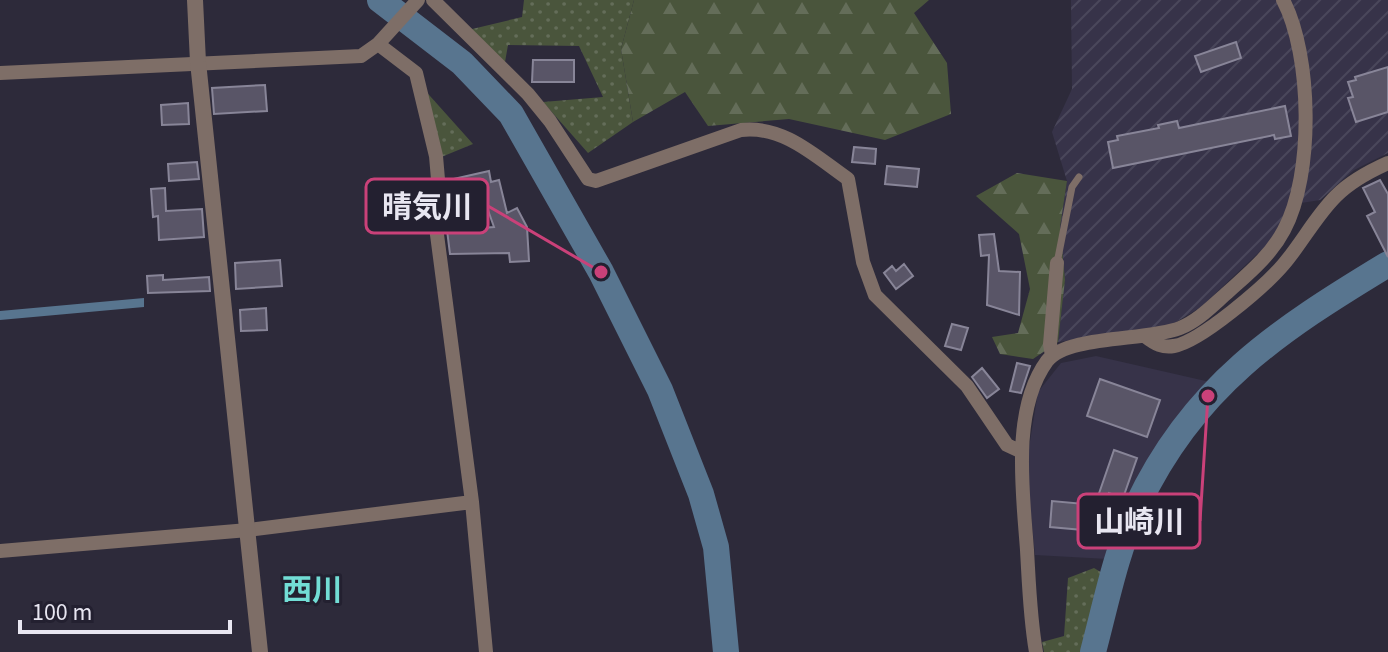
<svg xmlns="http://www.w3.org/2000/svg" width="1388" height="652" font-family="'Source Sans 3','Noto Sans JP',sans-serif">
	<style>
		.built { fill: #373349 }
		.industrial { fill: url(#industrial-furrows) }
		.grass { fill: url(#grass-dots) }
		.forest { fill: url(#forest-firs) }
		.water { fill: #58758f }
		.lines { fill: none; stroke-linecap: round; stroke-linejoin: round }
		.river { stroke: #58758f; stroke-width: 26 }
		.building { fill: #595567; stroke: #888598; stroke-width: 2 }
		.service { stroke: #7e6e67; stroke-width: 7 }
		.minor { stroke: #7e6e67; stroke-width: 14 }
		.tertiary { stroke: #7e6e67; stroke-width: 16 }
		.labels { text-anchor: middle; stroke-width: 6; stroke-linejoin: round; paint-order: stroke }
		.neighbourhood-label { font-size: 30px; font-weight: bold; fill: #72ddd5; stroke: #232030 }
		.leader { fill: none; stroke: #ca4179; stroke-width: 3 }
		.callout-dot { fill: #ca4179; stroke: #232030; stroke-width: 3 }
		.callout { fill: #232030; stroke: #ca4179; stroke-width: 3 }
		.callout-label { font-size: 30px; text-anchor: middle; font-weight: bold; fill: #e8e6f1 }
	</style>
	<defs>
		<pattern id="industrial-furrows" width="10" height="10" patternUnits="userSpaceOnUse" patternTransform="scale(2)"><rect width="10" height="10" fill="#373349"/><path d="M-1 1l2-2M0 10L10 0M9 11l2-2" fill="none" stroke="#4a475b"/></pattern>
		<pattern id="grass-dots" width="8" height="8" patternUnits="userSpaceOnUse" patternTransform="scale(2)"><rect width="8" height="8" fill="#4a553c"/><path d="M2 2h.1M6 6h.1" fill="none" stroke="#646d59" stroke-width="1.8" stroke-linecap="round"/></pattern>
		<pattern id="forest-firs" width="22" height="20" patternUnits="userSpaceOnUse" patternTransform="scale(2)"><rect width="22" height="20" fill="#4a553c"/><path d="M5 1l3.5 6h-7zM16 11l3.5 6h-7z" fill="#646d59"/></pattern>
	</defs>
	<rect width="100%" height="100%" fill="#2d2a3a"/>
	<!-- built -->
	<path class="built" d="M1096,356l114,26 -52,66 -35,63 -15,48 -73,-4 -9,-89 12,-74 23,-29z"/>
	<!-- industrial -->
	<path class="industrial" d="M1071,0h317v153l-34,17 -34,30 -32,5 -16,35 -71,67 -30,18 -113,17 7,-62 -5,-53 7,-46 -15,-49 20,-43z"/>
	<!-- grass -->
	<path class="grass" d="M524,0h110l-13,49 12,73 -45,31 -45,-51 60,-5 -24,-51 -71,-1 -3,17 -37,-32 54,-13z
		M413,77l60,67 -39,16z
		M1094,568l15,9 -21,75h-44l-2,-10 22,-6 4,-58z"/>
	<!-- forest -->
	<path class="forest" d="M634,0h295l-15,13 33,50 4,51 -66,26 -96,-21 -81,7 -23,-34 -52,30 -12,-73z
		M1017,173l50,8 -7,46 5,53 -7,62 -25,17 -33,-5 -8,-17 26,-4 12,-44 -11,-55 -43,-38z"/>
	<!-- water -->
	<path class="water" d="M144,298v9l-144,13v-9z"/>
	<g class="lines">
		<!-- river -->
		<path class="river" d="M380,0l82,63 49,51 90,158 59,118 41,104 15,53 10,105
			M1093,652c13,-49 23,-100 44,-146 56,-120 142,-176 251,-242"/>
	</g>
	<!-- building -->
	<path class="building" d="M1236,42l5,16 -40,14 -6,-16z
		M533,60h41v22h-42z
		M1388,67v45l-32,10 -8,-24 5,-1 -5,-15 8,-2 -1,-3z
		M265,85l2,26 -53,3 -2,-26z
		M188,103l1,21 -27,1 -1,-20z
		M1285,106l6,30 -16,3 -1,-4 -161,33 -5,-26 10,-2 -1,-4 42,-8 -1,-3 19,-4 2,7z
		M854,147l22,2 -1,15 -23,-2z
		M197,162l2,17 -30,2 -1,-17z
		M887,166l32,3 -2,18 -32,-3z
		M489,171l2,11 8,-2 8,33 10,-5 10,19 2,34 -19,1 -1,-9 -59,1 -3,-24 47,-3 -10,-28 -6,1 -1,-5 -23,6 -5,-21z
		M1380,180l8,14v63l-21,-41 8,-4 -12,-24z
		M165,188l1,23 36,-2 2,28 -45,3 -1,-24 -5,1 -2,-28z
		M994,234l5,37 21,1 -1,43 -32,-10 2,-50 -8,1 -2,-21z
		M280,260l2,26 -46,3 -1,-26z
		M904,264l9,12 -17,13 -12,-16 8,-7 4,5z
		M163,275v5l46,-3 1,14 -62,2 -1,-17z
		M266,308l1,22 -26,1 -1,-21z
		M952,324l16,4 -7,22 -16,-4z
		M1017,363l13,3 -9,27 -11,-2z
		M982,368l17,21 -12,9 -15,-21z
		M1100,379l60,21 -13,37 -60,-21z
		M1114,450l23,8 -14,40 -14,-5 -4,39 -55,-5 2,-26 43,4z"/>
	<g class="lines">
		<!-- service -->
		<path class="service" d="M1057,263l15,-76 7,-10"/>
		<!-- minor -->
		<path class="minor" d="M433,0l95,94 22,27 38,58 8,2 145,-51c42,-5 74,26 107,49l15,83 12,33 92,91 40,59 15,7
			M378,44l38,29 20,83 3,35 -3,36 36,275 14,150
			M0,73l361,-17 17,-12 40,-44
			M1146,337c9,7 17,11 28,9 26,-4 91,-60 109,-81 19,-22 32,-48 53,-69 14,-14 34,-25 52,-33
			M1052,356l-2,-12 7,-81
			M0,551l248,-21 224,-28
			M1036,652c-6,-34 -7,-68 -9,-102 -4,-57 -16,-140 20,-189 20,-26 100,-20 133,-33 18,-7 33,-23 48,-36 21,-19 43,-37 56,-62 30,-55 28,-175 -1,-230"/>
		<!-- tertiary -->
		<path class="tertiary" d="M195,0l3,62 62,590"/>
	</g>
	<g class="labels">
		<!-- neighbourhood labels -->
		<g class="neighbourhood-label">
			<text x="312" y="600">西川</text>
		</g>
	</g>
	<!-- callouts -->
	<path class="leader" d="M601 272L488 206M1208 396L1200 521"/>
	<g class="callout-dot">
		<circle cx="601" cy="272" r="8"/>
		<circle cx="1208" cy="396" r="8"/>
	</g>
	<g class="callout">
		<rect x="366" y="179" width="122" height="54" rx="8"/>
		<rect x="1078" y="494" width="122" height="54" rx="8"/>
	</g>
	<g class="callout-label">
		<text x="427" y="217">晴気川</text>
		<text x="1139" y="532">山崎川</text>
	</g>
	<!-- scale -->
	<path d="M20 620v12h210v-12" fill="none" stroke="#e8e6f1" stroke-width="4"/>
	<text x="32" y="620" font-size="24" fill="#e8e6f1" stroke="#232030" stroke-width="6" paint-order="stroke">100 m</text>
</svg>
